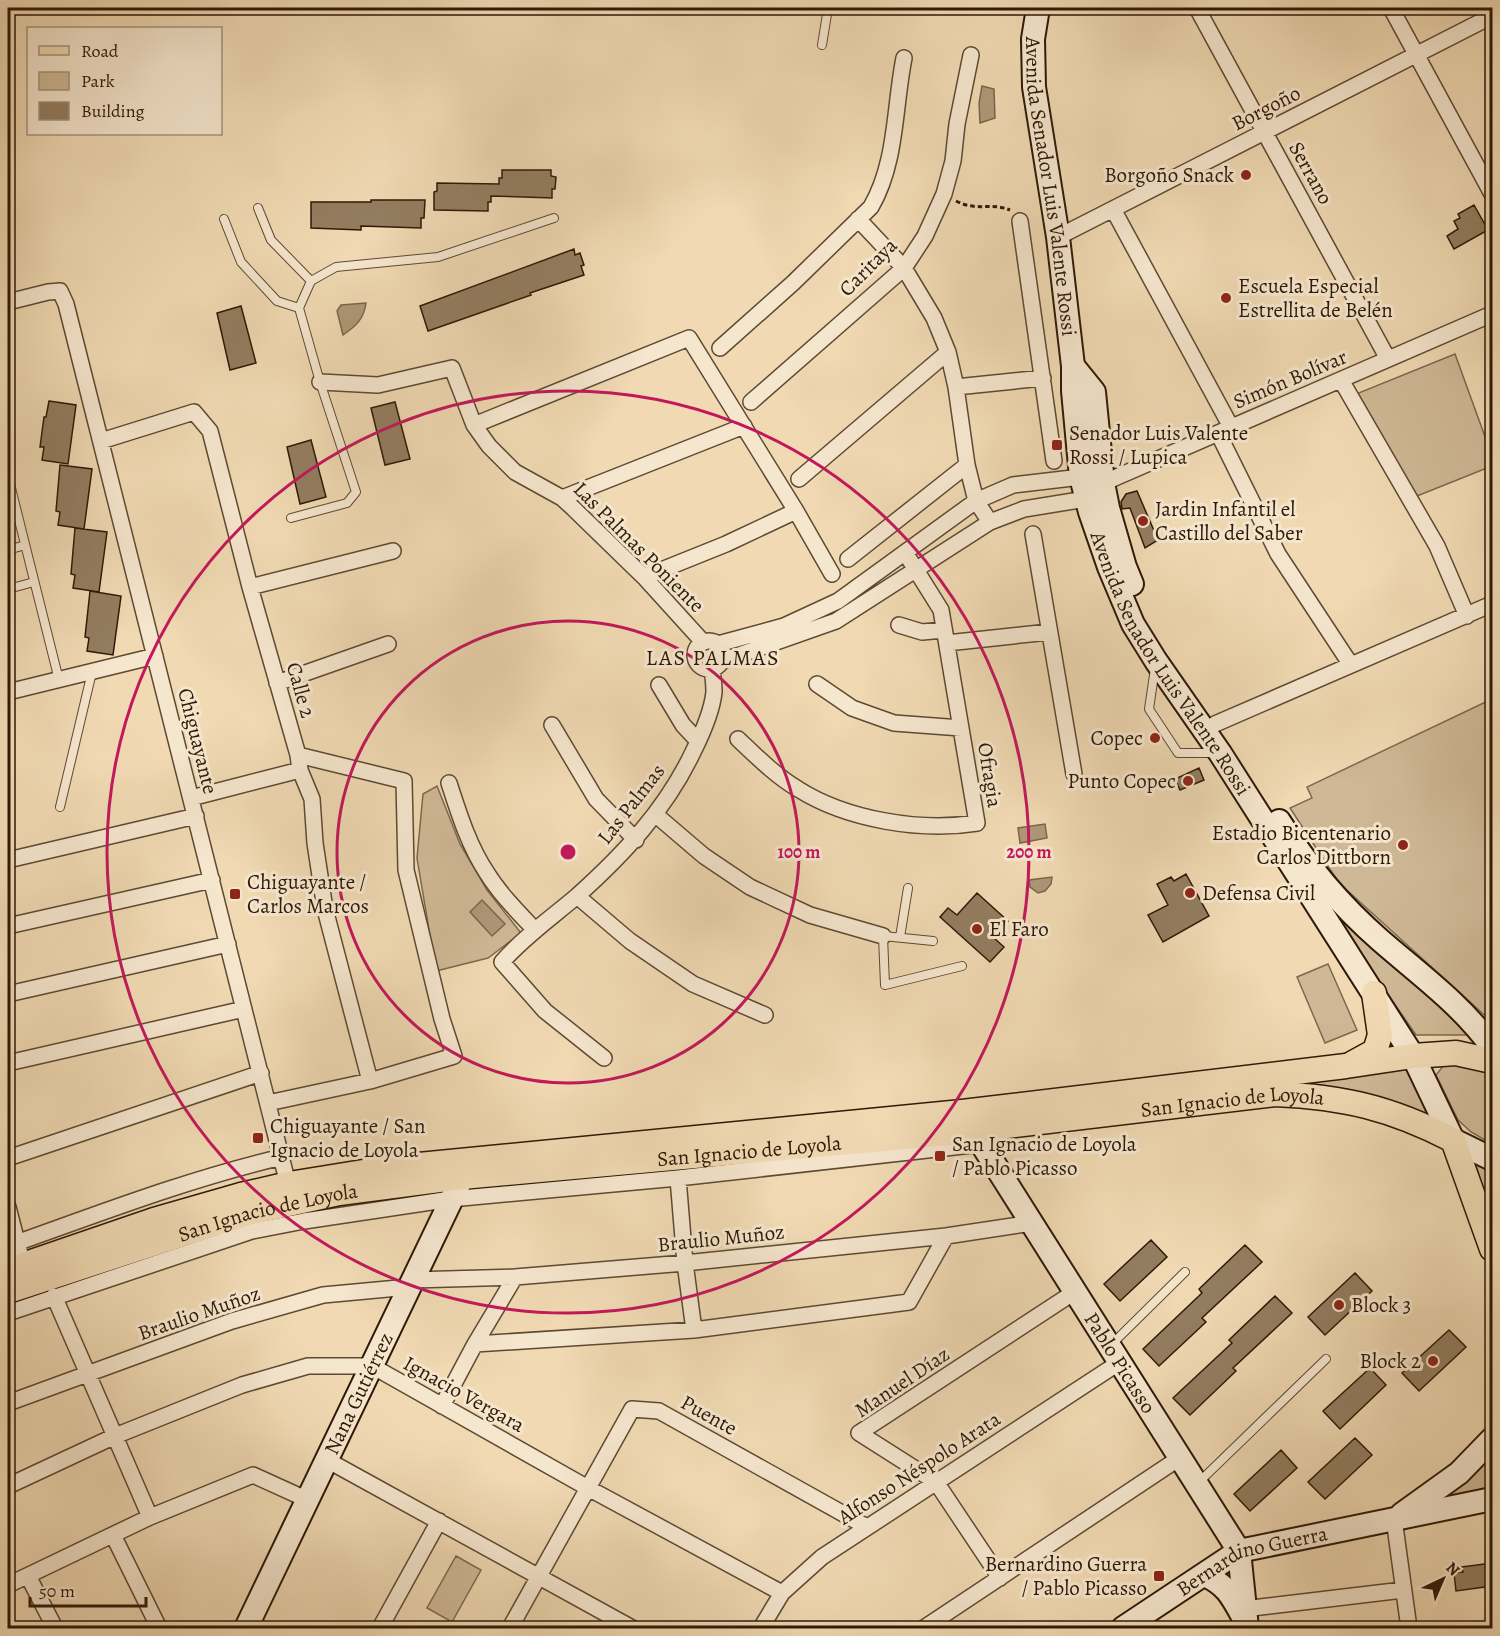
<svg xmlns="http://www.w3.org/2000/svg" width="1500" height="1636" font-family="Alegreya,serif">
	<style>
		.green { fill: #cfb896; stroke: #7e684e; stroke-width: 1.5 }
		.water { fill: #ae9878; stroke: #7b654a; stroke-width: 1.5 }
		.building { fill: #937d60; stroke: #2e1906; stroke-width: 1.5 }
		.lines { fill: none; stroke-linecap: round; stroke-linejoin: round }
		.lane-casing { stroke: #5e4931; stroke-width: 10 }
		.street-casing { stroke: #5e4931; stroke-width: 18 }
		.secondary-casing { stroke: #2e1906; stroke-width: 26 }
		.primary-casing { stroke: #2e1906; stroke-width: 27 }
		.path { stroke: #2e1906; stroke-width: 3; stroke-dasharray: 4.5 3; stroke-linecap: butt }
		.lane { stroke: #f5e6ce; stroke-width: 8 }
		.street { stroke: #f5e6ce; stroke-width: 15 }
		.secondary { stroke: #f5e6ce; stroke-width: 22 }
		.primary { stroke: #f0d9b3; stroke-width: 24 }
		.ring { fill: none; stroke: #c2185b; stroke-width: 3 }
		.poi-dot { fill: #8f2418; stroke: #f5e6ce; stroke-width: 2 }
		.labels { text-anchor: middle; stroke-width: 6; stroke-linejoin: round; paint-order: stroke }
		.street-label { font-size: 21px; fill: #2e1906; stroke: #f5e6ce }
		.poi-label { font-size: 21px; fill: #2e1906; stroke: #f5e6ce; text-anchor: start }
		.neighbourhood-label { font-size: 22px; letter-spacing: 1.5px; fill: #2e1906; stroke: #f5e6ce }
		.centre { fill: #c2185b; stroke: #f5e6ce; stroke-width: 3 }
		.ring-label { font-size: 18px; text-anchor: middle; font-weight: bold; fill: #c2185b; stroke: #f5e6ce; stroke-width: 6; stroke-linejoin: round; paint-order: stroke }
	</style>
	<rect width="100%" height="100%" fill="#f0d9b3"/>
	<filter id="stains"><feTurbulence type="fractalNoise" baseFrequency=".00333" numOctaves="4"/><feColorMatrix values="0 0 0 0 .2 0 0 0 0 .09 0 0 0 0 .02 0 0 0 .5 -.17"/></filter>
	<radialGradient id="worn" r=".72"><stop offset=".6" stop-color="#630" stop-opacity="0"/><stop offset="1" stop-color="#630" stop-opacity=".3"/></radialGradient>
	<!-- green -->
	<path class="green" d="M1455,354l37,102v10l-75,30 -61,-102z
		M1492,699v323l-153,-139 -49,-75 22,-10 -5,-11z
		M437,786l23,58 27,46 34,43 -33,25 -52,13 -19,-113 6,-64z
		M1323,900l149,135h-56z
		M1328,964l29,66 -32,13 -28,-66z
		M1444,1065c16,0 36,-2 48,9v70l-21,-12 -13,-12 -22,-45z
		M1409,1067l26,51 -88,-29 -49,-3 2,-5z
		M1474,1159l18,8v50z
		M1492,1451v42l-64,14z
		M456,1556l25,14 -29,52 -25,-14z"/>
	<!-- water -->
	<path class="water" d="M982,86l12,3 1,29 -15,5 -1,-20z
		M366,303c-2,16 -10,23 -23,32l-6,-24 4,-6z
		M1045,824l2,14 -27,5 -2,-15z
		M1052,877l-1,7 -6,7 -7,2 -8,-6 -1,-7z
		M482,900l23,24 -13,12 -22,-24z"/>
	<!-- building -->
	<path class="building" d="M502,170h49v6l5,1 -1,12h-3v9l-61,-2v6h-3v9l-54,-1v-18l3,-1v-8l62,1v-6h3z
		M371,200h54l-1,18h-3v10l-60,-2v4l-50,-2v-26h60z
		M1474,205l14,25 -34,19 -7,-13 11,-7 -4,-8 6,-3 -2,-4z
		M574,249l1,6 5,-2 4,12 -3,1 3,9 -54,18 1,2 -103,36 -8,-25z
		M241,306l15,57 -26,7 -13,-57z
		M49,401l27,4 -8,59 -26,-4 2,-13h-4l4,-30h2z
		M395,402l15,57 -25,6 -14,-57z
		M311,440l15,57 -26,7 -13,-57z
		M60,465l32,4 -8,60 -26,-4 2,-13 -4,-1z
		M1137,491l21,49 -13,8 -15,-40 -8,1 -1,-7 5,-8z
		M75,528l32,4 -8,60 -26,-4 2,-13 -4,-1z
		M90,591l31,5 -8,59 -26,-4 2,-13 -4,-1z
		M1199,768l5,12 -24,10 -5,-11z
		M1186,874l23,42 -46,26 -15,-27 20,-10 -11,-21 14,-7 3,4z
		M977,893l31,28 -14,17 10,9 -14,15 -50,-45 8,-9 9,7z
		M1151,1240l16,17 -47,44 -16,-17z
		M1245,1245l17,17 -60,56 4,4 -47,44 -16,-17 59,-56 -3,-4z
		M1355,1273l17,18 -47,44 -17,-18z
		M1275,1296l17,17 -59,55 3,3 -46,44 -17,-17 59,-55 -3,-3z
		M1449,1330l17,17 -47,44 -17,-18z
		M1370,1368l16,17 -46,44 -17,-18z
		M1355,1438l17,17 -47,44 -17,-17z
		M1281,1450l16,18 -47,43 -16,-17z
		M1492,1563v23l-36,5 -2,-18 9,-1 -1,-5z"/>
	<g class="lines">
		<!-- lane casing -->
		<g class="lane-casing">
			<path id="lane" d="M822,45l6,-37
				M258,208l13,32 40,41
				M224,219l17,43 36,39 22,7
				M8,476l51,204
				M291,518l56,-15 9,-11 -36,-110 -21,-74 12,-27 25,-14 102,-10 116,-39
				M8,550l17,-5
				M8,589l26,-7
				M1155,668l-6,41 29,44h37
				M60,807l32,-135
				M900,937l8,-49
				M933,941l-50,-5 2,49 77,-19
				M1111,1345l74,-73
				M1198,1483l128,-124"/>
		</g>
		<!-- street casing -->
		<g class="street-casing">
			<path id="street" d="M1197,8l191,351
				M1391,8l101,186
				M1113,209l118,218
				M858,219l46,49 30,50 14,34 8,35 11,78 9,36 14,21
				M1020,221l34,240
				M1058,237l434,-221
				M8,302l40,-10 12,-1 6,13 224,888
				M720,348l73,-65 78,-76c26,-45 23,-99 33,-149
				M1341,380l96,166 30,70
				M320,382l58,3 74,-17 22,57 15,21 26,26 47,26 11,10 71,69 59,65
				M956,387l87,-9
				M751,402l153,-134 21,-32 19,-42 9,-33 4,-37 14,-69
				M474,425l215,-87 107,173 36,63
				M1218,433l60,121 73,111
				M101,441l93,-29 16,19 40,156 48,168 2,15 12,29 3,44 10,66 45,172
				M799,479l149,-127
				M562,498l182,-72
				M1033,534l41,240
				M848,559l119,-94
				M644,577l82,-33 70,-33
				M250,587l143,-36
				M899,625l23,7 22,-2
				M695 655a14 14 0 1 1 28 0a14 14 0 1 1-28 0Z
				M947,643l102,-11
				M718,644l66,-18 54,-25 138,-100 37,-16 68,-8 7,2
				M722,661l114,-40 154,-99 34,-13 62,-10 17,-16 389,-169
				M277,683l111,-39
				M817,684l35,24 42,15 67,5
				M659,685l24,40 15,16
				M8,692l147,-36
				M1215,724l277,-120
				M552,725l44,74 40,41
				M738,739c19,18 38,37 60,50 49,31 123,43 179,34l-36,-213 -35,-56
				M449,783c10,31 20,63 38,90 13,21 31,39 48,57
				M191,798l109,-28
				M656,815l48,41 46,31 60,28 73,21
				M8,860l188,-44
				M577,896l53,45 63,43 72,31
				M8,926l204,-46
				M8,994l220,-50
				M604,1058l-59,-47 -43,-49c22,-25 49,-44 75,-66 47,-42 89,-87 116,-144 9,-18 19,-40 21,-60 0,-8 -1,-16 -2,-23
				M8,1063l236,-54
				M268,1103l102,-22 84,-25 -12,-37 -36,-149 -2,-89 -106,-26
				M8,1158l253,-85
				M678,1178l7,85 9,67
				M8,1207l17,66
				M8,1246c90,-32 180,-67 274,-89
				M413,1280l102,-3 170,-14 261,-27 86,-13
				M54,1296l96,221
				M8,1313l244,-82 52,-10 147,-22 227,-21 303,-34
				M475,1344l219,-14 215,-28 37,-66
				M8,1403l224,-82 91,-26 86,-8
				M442,1406l33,-62 40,-67
				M327,1460l305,168
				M8,1486l107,-50 127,-51 66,-19h64l216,122 194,105
				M1394,1519l15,109
				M113,1535l46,93
				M28,1576l27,52
				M1000,1578l-64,-96 -77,-49 217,-142
				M8,1585l142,-68 103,-42 55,25
				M1244,1609l159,-19
				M380,1628l59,-107
				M510,1628l122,-219 27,2 208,116
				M761,1628l21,-35 40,-36 298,-195
				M924,1628l257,-171"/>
		</g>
		<!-- secondary casing -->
		<g class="secondary-casing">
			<g id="secondary">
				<path id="s1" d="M1038,8l-5,31 1,48 24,150 15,129v25l8,86 9,35 19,55 24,57 23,37 64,92 193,303 40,84 39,19"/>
				<path d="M1073,366l21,26 9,91 5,25 17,59 7,17"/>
				<path d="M1279,821c27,43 62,85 101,119 39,34 81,64 112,107"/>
				<path id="s2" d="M964,1116l275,435 8,77"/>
				<path d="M1402,1514l57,-41 33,-34"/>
				<path d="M1205,1575c21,10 26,20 37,40"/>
				<path id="s3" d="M246,1628l223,-465"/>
				<path id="s4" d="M1123,1628l116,-77 253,-52"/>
			</g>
		</g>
		<!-- primary casing -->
		<g class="primary-casing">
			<g id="primary">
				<path d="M1353,1063l22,-12 5,-16 -6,-42"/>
				<path d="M8,1270l146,-50 87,-25 48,-11 99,-16 574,-56 384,-46 67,-10 43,-3 36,8"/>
				<path id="s5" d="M8,1291l239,-78 92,-20 123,-16 487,-44 326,-39c69,3 116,14 178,46l39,109"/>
			</g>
		</g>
		<!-- path -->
		<path class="path" d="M956,201c21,11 35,1 54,9"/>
		<!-- lane -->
		<use href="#lane" class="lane"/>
		<!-- street -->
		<use href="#street" class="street"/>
		<!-- secondary -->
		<use href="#secondary" class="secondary"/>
		<!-- primary -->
		<use href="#primary" class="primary"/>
	</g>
	<!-- distance rings -->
	<g class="ring">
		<circle cx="568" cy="852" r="231"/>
		<circle cx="568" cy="852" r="461"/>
	</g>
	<!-- markers -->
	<g class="poi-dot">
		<circle cx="1246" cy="175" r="6"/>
		<circle cx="1226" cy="298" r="6"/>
		<rect x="1051" y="439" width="12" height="12" rx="3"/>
		<circle cx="1143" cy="521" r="6"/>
		<circle cx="1155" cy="738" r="6"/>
		<circle cx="1188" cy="781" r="6"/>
		<circle cx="1403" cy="845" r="6"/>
		<circle cx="1190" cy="893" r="6"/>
		<rect x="229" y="888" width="12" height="12" rx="3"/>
		<circle cx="977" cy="929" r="6"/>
		<rect x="252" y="1132" width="12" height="12" rx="3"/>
		<rect x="934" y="1150" width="12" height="12" rx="3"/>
		<circle cx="1339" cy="1305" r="6"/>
		<circle cx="1433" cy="1361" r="6"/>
		<rect x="1153" y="1570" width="12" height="12" rx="3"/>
	</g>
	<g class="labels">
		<!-- street labels -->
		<g class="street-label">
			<text transform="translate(1266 108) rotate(-27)" y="7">Borgoño</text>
			<text transform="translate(1311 173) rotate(61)" y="7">Serrano</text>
			<text dy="7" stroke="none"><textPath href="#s1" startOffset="180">Avenida Senador Luis Valente Rossi</textPath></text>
			<text transform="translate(868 267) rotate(-45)" y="7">Caritaya</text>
			<text transform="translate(1290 379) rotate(-23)" y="7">Simón Bolívar</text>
			<text transform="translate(639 547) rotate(45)" y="7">Las Palmas Poniente</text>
			<text dy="7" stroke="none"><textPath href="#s1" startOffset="681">Avenida Senador Luis Valente Rossi</textPath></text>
			<text transform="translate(301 690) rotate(74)" y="7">Calle 2</text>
			<text transform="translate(198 741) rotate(76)" y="7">Chiguayante</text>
			<text transform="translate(990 775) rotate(81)" y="7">Ofragia</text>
			<text transform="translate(631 804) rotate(-52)" y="7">Las Palmas</text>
			<text dy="7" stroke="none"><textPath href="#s5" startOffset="1244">San Ignacio de Loyola</textPath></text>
			<text dy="7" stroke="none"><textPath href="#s5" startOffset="758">San Ignacio de Loyola</textPath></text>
			<text dy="7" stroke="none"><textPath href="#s5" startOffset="272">San Ignacio de Loyola</textPath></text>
			<text transform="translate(721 1238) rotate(-6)" y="7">Braulio Muñoz</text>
			<text transform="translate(199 1313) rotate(-19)" y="7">Braulio Muñoz</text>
			<text dy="7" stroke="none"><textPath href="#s2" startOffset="292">Pablo Picasso</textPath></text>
			<text transform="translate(902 1382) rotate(-34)" y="7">Manuel Díaz</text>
			<text dy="7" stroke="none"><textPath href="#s3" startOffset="260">Nana Gutiérrez</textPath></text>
			<text transform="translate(464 1394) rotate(29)" y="7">Ignacio Vergara</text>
			<text transform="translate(709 1415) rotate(29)" y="7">Puente</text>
			<text transform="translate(919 1468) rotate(-33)" y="7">Alfonso Néspolo Arata</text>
			<text dy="7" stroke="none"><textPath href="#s4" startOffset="148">Bernardino Guerra</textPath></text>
		</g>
		<!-- poi labels -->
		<g class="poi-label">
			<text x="1234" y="182" text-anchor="end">Borgoño Snack</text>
			<text x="1238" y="293">Escuela Especial<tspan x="1238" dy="24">Estrellita de Belén</tspan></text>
			<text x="1069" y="440">Senador Luis Valente<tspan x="1069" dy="24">Rossi / Lupica</tspan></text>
			<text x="1155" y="516">Jardin Infantil el<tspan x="1155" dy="24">Castillo del Saber</tspan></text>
			<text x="1143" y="745" text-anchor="end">Copec</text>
			<text x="1176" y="788" text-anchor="end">Punto Copec</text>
			<text x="1391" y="840" text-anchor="end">Estadio Bicentenario<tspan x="1391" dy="24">Carlos Dittborn</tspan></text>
			<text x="247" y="889">Chiguayante /<tspan x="247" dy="24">Carlos Marcos</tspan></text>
			<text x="1202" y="900">Defensa Civil</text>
			<text x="989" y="936">El Faro</text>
			<text x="270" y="1133">Chiguayante / San<tspan x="270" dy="24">Ignacio de Loyola</tspan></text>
			<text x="952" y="1151">San Ignacio de Loyola<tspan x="952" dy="24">/ Pablo Picasso</tspan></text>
			<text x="1351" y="1312">Block 3</text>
			<text x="1421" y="1368" text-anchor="end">Block 2</text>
			<text x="1147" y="1571" text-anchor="end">Bernardino Guerra<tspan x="1147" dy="24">/ Pablo Picasso</tspan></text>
		</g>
		<!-- neighbourhood labels -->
		<g class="neighbourhood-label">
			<text x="713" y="665">LAS PALMAS</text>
		</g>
	</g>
	<circle cx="568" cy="852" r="9" class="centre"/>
	<g class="ring-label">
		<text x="799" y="858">100 m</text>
		<text x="1029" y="858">200 m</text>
	</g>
	<!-- margin -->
	<rect width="1500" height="1636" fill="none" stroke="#f0d9b3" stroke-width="30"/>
	<rect x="9" y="9" width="1482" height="1618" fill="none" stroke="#2e1906" stroke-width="3"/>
	<rect x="15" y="15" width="1470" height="1606" fill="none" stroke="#2e1906" stroke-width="1.5"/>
	<!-- legend -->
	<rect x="27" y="27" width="195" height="108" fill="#f5e6ce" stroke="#a5947e" stroke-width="1.5"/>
	<rect x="39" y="46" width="30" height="9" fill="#f0d9b3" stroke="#a5947e" stroke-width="1.5"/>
	<text x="81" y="57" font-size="18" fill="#2e1906">Road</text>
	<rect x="39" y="72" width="30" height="18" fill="#cfb896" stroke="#a5947e" stroke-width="1.5"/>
	<text x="81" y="87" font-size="18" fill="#2e1906">Park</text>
	<rect x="39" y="102" width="30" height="18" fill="#937d60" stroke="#a5947e" stroke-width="1.5"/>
	<text x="81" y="117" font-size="18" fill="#2e1906">Building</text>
	<!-- north arrow -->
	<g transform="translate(1443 1579) rotate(44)" stroke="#f5e6ce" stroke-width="4.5" paint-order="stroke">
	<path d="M0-4.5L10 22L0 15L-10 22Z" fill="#2e1906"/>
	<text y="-9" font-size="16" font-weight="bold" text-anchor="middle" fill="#2e1906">N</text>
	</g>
	<!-- scale -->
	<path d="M30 1597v9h116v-9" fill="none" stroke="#2e1906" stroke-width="3"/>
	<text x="39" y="1597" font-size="18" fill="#2e1906" stroke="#f5e6ce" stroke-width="4.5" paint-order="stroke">50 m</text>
	<rect width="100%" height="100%" filter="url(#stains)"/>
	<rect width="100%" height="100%" fill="url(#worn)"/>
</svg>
